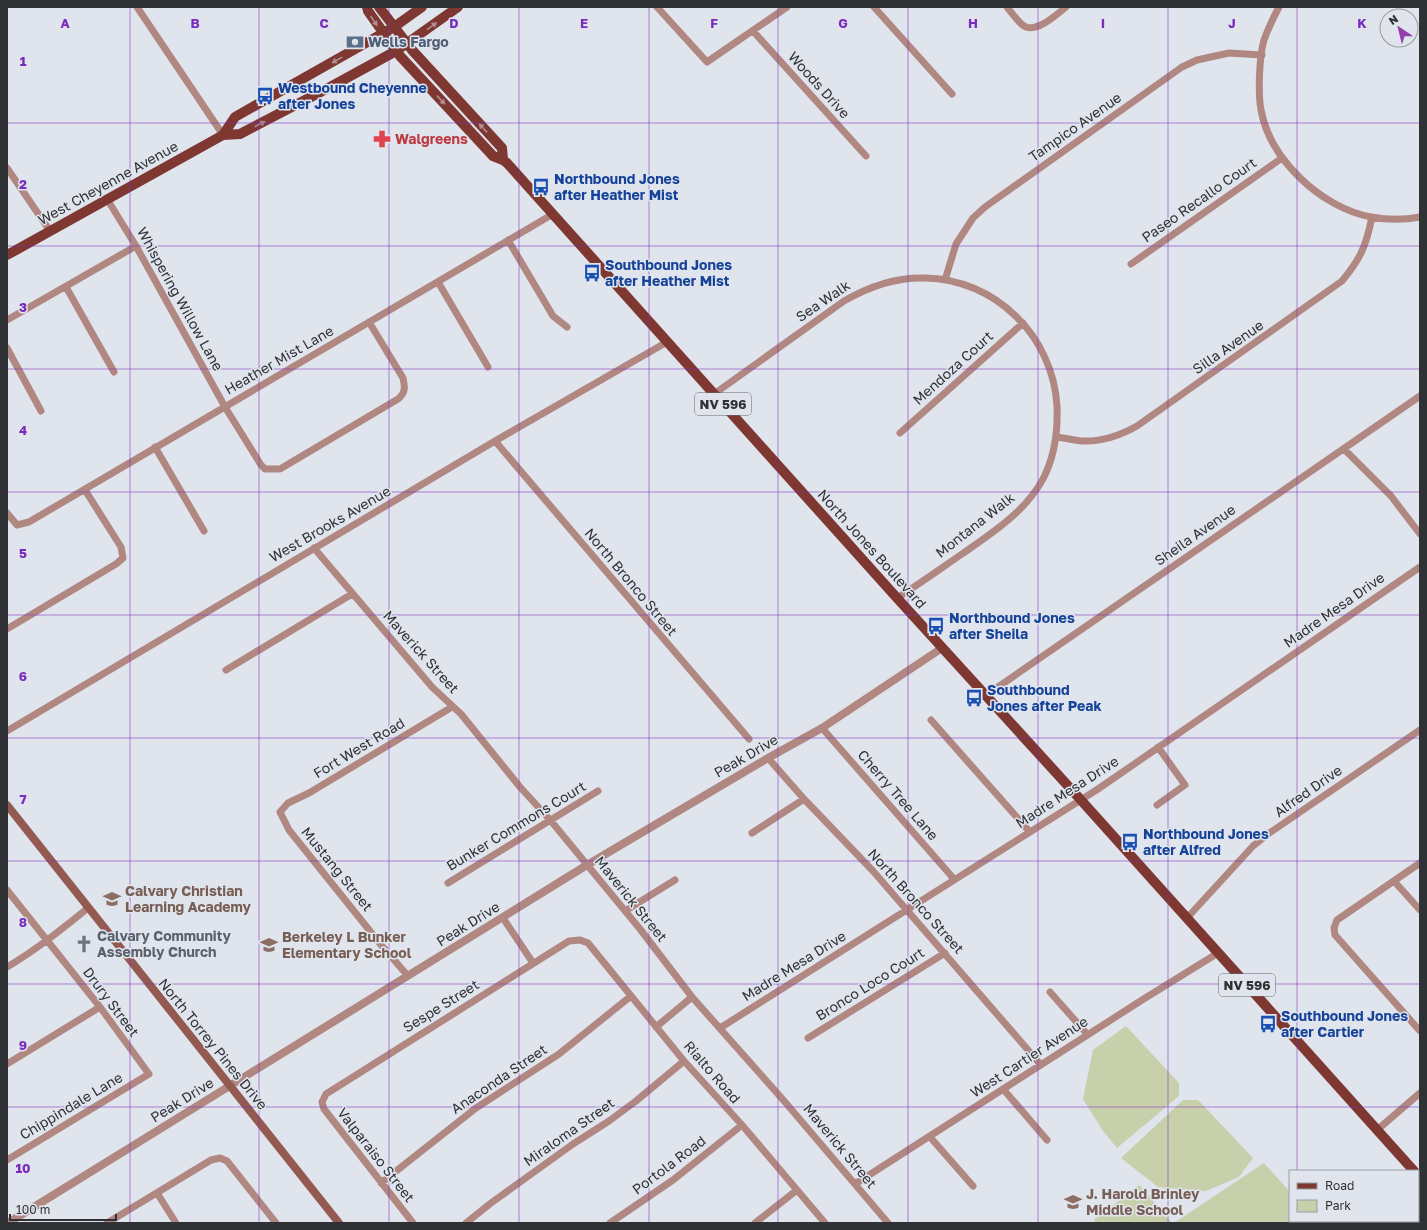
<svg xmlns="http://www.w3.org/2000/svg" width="1427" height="1230" font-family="'Golos Text',sans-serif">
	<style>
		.green { fill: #c7d0aa }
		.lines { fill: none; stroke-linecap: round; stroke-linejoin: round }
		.minor { stroke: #b18781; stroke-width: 7 }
		.tertiary { stroke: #b18781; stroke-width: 8 }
		.secondary { stroke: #945a52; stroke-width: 8 }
		.primary { stroke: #7e3831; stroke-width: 10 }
		.oneway { fill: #ae8e8f }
		.grid { fill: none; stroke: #7b2cbf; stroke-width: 1; stroke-opacity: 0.55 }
		.labels { text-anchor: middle; stroke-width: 3; stroke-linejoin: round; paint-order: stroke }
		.shield { fill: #dfe4ed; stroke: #64676c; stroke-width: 1 }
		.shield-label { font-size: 13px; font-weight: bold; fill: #2f3134 }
		.service-label { font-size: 14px; font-weight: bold; fill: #4e5e75; stroke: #dfe4ed; text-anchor: start }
		.street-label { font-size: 14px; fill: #2f3134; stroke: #dfe4ed }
		.transit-label { font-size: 14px; font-weight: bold; fill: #164399; stroke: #dfe4ed; text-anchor: start }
		.health-label { font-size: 14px; font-weight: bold; fill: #be3a42; stroke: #dfe4ed; text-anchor: start }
		.education-label { font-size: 14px; font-weight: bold; fill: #785e54; stroke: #dfe4ed; text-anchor: start }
		.worship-label { font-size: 14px; font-weight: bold; fill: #5b616d; stroke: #dfe4ed; text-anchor: start }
		.grid-label { font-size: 13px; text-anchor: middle; font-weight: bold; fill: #7b2cbf; stroke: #dfe4ed; stroke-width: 3; stroke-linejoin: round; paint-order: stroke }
	</style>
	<rect width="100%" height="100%" fill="#dfe4ed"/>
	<!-- green -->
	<path class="green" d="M1126,1026l53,57v13l-62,52 -14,-17 -20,-32 10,-49z
		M1183,1100h15l55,58 -14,19 -33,14 -48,-4 -37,-29z
		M1264,1163l26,29v29h25l2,2h-143z
		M1139,1185l33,38h-76l-2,-3z"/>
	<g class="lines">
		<!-- minor -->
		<path class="minor" d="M137,7l86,128
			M657,7l50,55 80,-55
			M874,7l78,87
			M1007,7c5,6 11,15 17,19 12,8 33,-12 42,-19
			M1279,7c-6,11 -11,22 -15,33 -5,17 -6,54 -3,70 9,50 61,98 110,107 16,3 33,3 49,0
			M753,31l113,125
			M7,168l43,63
			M107,199l29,47 89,161 36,58 4,4h15l118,-70c8,-7 7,-12 5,-21l-34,-56
			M508,240l45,76 14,11
			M1131,264l151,-106
			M945,280l11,-36 17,-26 12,-11 197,-140 15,-7 32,-7 33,2
			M438,282l50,85
			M66,287l48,85
			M7,320l129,-74
			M7,348l34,63
			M714,394l130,-93c24,-14 52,-24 81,-23 70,1 128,58 132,128 1,25 -2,50 -14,73 -18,33 -51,54 -81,75 -22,15 -43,30 -65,44
			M900,433l123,-110
			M1056,437c9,1 17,3 26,4 19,1 39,-6 55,-15l205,-145c19,-23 24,-35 30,-64
			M495,441l254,298
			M155,447l49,84
			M1344,449l47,47 29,38
			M7,513l10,12 12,-3 524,-308
			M314,548l118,139 29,27 59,73 31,34 89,108 52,68 93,105 103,121
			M7,629l109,-65 7,-6 -2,-11 -36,-57
			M226,670l126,-76
			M985,696l435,-300
			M931,720l98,111
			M822,728l132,151
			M7,731l488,-290 172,-99
			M768,758l36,41 69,72 168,194
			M1157,805l28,-20 -27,-38
			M752,833l52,-34
			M1420,863l-83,57 -3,8 1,7 85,96
			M1394,881l26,29
			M448,883l150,-92
			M7,890l93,117 49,67 -142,86
			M625,911l50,-31
			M503,918l30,45
			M1187,918l66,-72 15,-12 152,-104
			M7,967c29,-17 55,-38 81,-59
			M408,976l-26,-30 -93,-116 -9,-18 8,-9 21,-10 143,-86
			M1050,992l38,43
			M656,1027l36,-30
			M720,1028l378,-239 322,-222
			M808,1038l137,-85
			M7,1064l93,-57
			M1004,1090l43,50
			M1377,1130l43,-37
			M930,1137l43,49
			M381,1183l95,-75 83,-54 72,-58
			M855,1184l287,-184 76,-47
			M157,1193l19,30
			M107,1223l104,-63 9,-2 7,3 49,62
			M413,1223l-89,-114 -2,-7 4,-8 243,-153 11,-1 8,3 96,118 58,64 83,98
			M466,1223l25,-20 82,-59 36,-23 27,-20 48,-40
			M610,1223l63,-43 69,-55
			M755,1223l42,-33"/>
		<!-- tertiary -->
		<path class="tertiary" d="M8,1223l579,-358 181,-107 54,-30 120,-80"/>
		<!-- secondary -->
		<path class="secondary" d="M7,805l332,418"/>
		<!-- primary -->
		<path class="primary" d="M367,7l1,4 32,45 93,100 10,4 4,3 390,435 183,201 334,372
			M379,7l33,43 90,98 1,12
			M223,135l12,-18 159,-90 28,-20
			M7,255l216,-120 17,-1 92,-48 64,-35 62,-44"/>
	</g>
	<!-- one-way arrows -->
	<defs><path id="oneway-solid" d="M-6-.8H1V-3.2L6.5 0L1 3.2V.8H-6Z"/></defs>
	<g class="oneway">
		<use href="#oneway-solid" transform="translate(374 21) rotate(56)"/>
		<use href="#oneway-solid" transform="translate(432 26) rotate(-36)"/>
		<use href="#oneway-solid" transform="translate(337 60) rotate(151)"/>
		<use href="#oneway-solid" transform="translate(441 100) rotate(47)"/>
		<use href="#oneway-solid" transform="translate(260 124) rotate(-27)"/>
		<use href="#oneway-solid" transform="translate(483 128) rotate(-133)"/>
	</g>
	<!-- grid -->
	<path class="grid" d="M130,7v1216M259,7v1216M389,7v1216M519,7v1216M649,7v1216M778,7v1216M908,7v1216M1038,7v1216M1168,7v1216M1297,7v1164M7,123h1413M7,246h1413M7,369h1413M7,492h1413M7,615h1413M7,738h1413M7,861h1413M7,984h1413M7,1107h1413M1297,1221v2"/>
	<!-- icons -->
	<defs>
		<g id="bank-bare" transform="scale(1.38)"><path d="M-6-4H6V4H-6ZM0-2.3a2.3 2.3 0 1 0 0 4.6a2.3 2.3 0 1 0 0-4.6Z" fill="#5c6f8a" stroke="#dfe4ed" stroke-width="2.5" paint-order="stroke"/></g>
		<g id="bus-bare" transform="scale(1.38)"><path d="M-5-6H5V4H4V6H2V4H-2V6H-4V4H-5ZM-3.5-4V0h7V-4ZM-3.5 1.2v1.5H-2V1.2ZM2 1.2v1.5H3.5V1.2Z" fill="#1a4fb4" stroke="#dfe4ed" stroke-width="2.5" paint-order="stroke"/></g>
		<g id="pharmacy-bare" transform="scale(1.38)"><path d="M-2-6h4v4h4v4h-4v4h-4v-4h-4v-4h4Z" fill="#e0444e" stroke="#dfe4ed" stroke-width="2.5" paint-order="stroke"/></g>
		<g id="school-bare" transform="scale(1.38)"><path d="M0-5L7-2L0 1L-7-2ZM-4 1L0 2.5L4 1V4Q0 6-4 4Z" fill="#8d6e63" stroke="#dfe4ed" stroke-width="2.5" paint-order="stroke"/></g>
		<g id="church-bare" transform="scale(1.38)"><path d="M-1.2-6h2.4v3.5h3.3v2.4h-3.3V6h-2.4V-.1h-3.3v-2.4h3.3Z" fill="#6b7280" stroke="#dfe4ed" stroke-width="2.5" paint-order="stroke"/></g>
	</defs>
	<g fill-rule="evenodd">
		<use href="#bank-bare" x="355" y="42"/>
		<use href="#bus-bare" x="265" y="96"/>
		<use href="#pharmacy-bare" x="382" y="139"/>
		<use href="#bus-bare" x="541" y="187"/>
		<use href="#bus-bare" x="592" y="273"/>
		<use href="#bus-bare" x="936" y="626"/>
		<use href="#bus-bare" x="974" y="698"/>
		<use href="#bus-bare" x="1130" y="842"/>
		<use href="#school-bare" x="112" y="899"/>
		<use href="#church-bare" x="84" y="944"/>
		<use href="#school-bare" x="269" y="945"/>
		<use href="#bus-bare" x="1268" y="1024"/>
		<use href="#school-bare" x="1073" y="1202"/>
	</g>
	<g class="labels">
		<!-- shield labels -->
		<g class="shield">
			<rect x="695" y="393" width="56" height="22" rx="3"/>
			<rect x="1219" y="974" width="56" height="22" rx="3"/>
		</g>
		<g class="shield-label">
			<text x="723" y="409">NV 596</text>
			<text x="1247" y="990">NV 596</text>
		</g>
		<!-- service labels -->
		<g class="service-label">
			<text x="368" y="47">Wells Fargo</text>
		</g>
		<!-- street labels -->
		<g class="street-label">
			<text transform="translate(819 85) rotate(48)" y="5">Woods Drive</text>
			<text transform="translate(1075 127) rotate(-35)" y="5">Tampico Avenue</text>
			<text transform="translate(108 183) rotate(-29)" y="5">West Cheyenne Avenue</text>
			<text transform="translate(1199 200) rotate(-35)" y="5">Paseo Recallo Court</text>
			<text transform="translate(180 299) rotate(61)" y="5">Whispering Willow Lane</text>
			<text transform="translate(823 301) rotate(-34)" y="5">Sea Walk</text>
			<text transform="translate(1228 347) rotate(-35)" y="5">Silla Avenue</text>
			<text transform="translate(279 360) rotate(-30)" y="5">Heather Mist Lane</text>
			<text transform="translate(953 368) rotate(-42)" y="5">Mendoza Court</text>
			<text transform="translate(330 524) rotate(-30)" y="5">West Brooks Avenue</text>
			<text transform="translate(975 525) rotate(-38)" y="5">Montana Walk</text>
			<text transform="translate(1195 535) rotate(-35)" y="5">Sheila Avenue</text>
			<text transform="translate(872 549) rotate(48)" y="5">North Jones Boulevard</text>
			<text transform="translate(631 582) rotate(50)" y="5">North Bronco Street</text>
			<text transform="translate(1334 610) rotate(-35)" y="5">Madre Mesa Drive</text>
			<text transform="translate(421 652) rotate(48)" y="5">Maverick Street</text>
			<text transform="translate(359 748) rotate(-31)" y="5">Fort West Road</text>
			<text transform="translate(746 756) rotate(-30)" y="5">Peak Drive</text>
			<text transform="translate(1308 791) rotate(-35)" y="5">Alfred Drive</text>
			<text transform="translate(1067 792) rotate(-33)" y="5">Madre Mesa Drive</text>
			<text transform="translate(898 795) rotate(49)" y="5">Cherry Tree Lane</text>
			<text transform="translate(516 826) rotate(-31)" y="5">Bunker Commons Court</text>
			<text transform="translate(337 869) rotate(51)" y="5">Mustang Street</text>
			<text transform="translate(631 899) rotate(51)" y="5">Maverick Street</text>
			<text transform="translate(916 901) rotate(48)" y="5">North Bronco Street</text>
			<text transform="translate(468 924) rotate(-32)" y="5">Peak Drive</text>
			<text transform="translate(794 966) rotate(-32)" y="5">Madre Mesa Drive</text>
			<text transform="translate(870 984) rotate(-32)" y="5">Bronco Loco Court</text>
			<text transform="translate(111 1002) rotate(53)" y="5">Drury Street</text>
			<text transform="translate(441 1006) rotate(-32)" y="5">Sespe Street</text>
			<text transform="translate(213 1044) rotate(51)" y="5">North Torrey Pines Drive</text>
			<text transform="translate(1029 1057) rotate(-33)" y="5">West Cartier Avenue</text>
			<text transform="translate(712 1072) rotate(49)" y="5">Rialto Road</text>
			<text transform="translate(499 1079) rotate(-34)" y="5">Anaconda Street</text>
			<text transform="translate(182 1100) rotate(-32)" y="5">Peak Drive</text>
			<text transform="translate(71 1106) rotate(-31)" y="5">Chippindale Lane</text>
			<text transform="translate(569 1132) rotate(-35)" y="5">Miraloma Street</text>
			<text transform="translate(840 1146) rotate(50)" y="5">Maverick Street</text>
			<text transform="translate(376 1155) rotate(52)" y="5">Valparaiso Street</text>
			<text transform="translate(669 1165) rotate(-37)" y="5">Portola Road</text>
		</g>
		<!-- transit labels -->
		<g class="transit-label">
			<text x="278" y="93">Westbound Cheyenne<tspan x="278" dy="16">after Jones</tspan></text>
			<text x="554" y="184">Northbound Jones<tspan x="554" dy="16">after Heather Mist</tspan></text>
			<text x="605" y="270">Southbound Jones<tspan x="605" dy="16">after Heather Mist</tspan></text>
			<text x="949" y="623">Northbound Jones<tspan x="949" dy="16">after Sheila</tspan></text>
			<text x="987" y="695">Southbound<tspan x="987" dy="16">Jones after Peak</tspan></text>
			<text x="1143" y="839">Northbound Jones<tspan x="1143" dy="16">after Alfred</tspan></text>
			<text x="1281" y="1021">Southbound Jones<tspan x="1281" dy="16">after Cartier</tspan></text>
		</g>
		<!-- health labels -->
		<g class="health-label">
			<text x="395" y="144">Walgreens</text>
		</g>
		<!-- education labels -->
		<g class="education-label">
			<text x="125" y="896">Calvary Christian<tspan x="125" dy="16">Learning Academy</tspan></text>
			<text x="282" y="942">Berkeley L Bunker<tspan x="282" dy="16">Elementary School</tspan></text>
			<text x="1086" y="1199">J. Harold Brinley<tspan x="1086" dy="16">Middle School</tspan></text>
		</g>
		<!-- worship labels -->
		<g class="worship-label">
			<text x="97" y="941">Calvary Community<tspan x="97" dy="16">Assembly Church</tspan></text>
		</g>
	</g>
	<g class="grid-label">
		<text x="65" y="28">A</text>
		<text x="195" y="28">B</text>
		<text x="324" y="28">C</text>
		<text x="454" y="28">D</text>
		<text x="584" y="28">E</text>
		<text x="714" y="28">F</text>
		<text x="843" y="28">G</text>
		<text x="973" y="28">H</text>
		<text x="1103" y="28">I</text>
		<text x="1232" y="28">J</text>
		<text x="1362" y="28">K</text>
		<text x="23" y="66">1</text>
		<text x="23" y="189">2</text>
		<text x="23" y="312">3</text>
		<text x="23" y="435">4</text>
		<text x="23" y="558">5</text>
		<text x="23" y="681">6</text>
		<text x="23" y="804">7</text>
		<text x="23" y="927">8</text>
		<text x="23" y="1050">9</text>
		<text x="23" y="1173">10</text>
	</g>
	<!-- border -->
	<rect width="1427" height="1230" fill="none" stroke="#2f3134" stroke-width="16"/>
	<!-- legend -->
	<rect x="1289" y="1170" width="130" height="52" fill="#dfe4ed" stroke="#999ca3"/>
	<rect x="1297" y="1183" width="20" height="6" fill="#7e3831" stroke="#999ca3"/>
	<text x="1325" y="1190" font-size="12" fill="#2f3134">Road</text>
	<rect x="1297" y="1200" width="20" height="12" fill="#c7d0aa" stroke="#999ca3"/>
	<text x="1325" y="1210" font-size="12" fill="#2f3134">Park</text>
	<!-- north arrow -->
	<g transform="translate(1399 28) rotate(325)"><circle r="19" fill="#dfe4ed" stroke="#999ca3"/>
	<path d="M0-3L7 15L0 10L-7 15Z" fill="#943fad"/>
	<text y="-6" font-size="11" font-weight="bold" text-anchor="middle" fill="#2f3134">N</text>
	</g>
	<!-- scale -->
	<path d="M10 1214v6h106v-6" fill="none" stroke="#2f3134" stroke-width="2"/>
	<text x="16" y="1214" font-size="12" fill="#2f3134" stroke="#dfe4ed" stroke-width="3" paint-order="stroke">100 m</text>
</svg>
